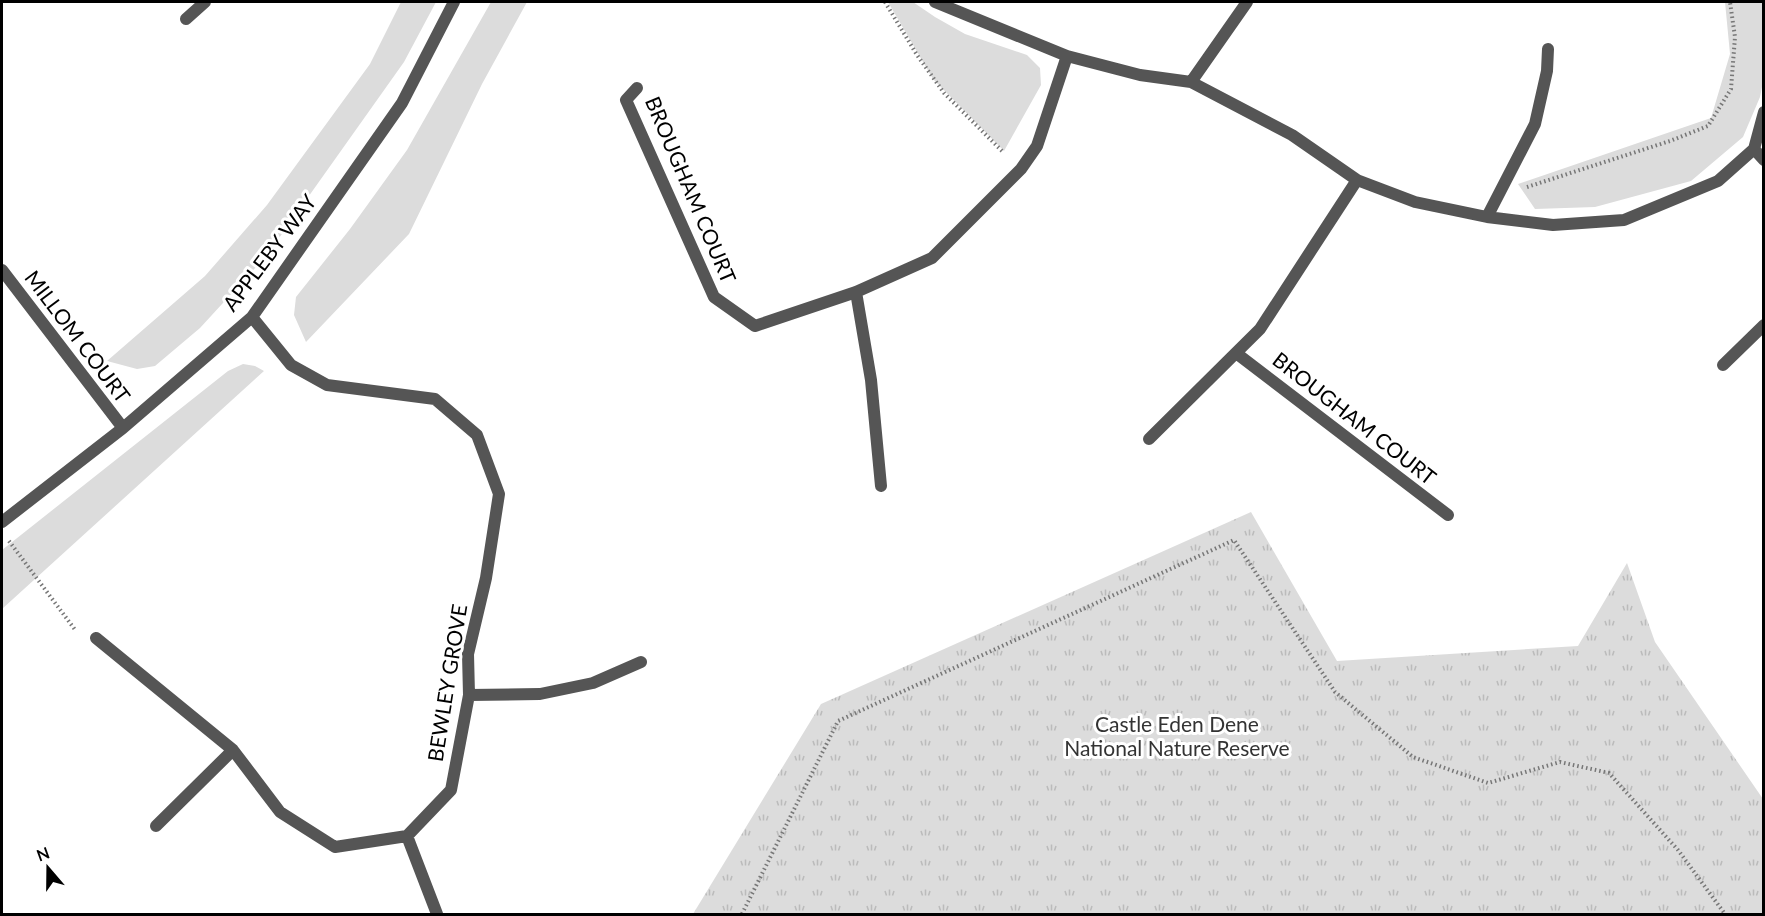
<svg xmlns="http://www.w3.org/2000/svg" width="1765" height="916" font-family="Lato,sans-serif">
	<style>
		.green { fill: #dcdcdc }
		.park { fill: url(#park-tufts) }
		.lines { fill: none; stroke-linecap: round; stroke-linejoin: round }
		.path { stroke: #777; stroke-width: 4; stroke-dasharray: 1.5 3; stroke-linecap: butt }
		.street { stroke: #555; stroke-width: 12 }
		.labels { text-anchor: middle; stroke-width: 6; stroke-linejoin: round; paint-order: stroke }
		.street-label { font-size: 21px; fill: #000; stroke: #fff }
		.park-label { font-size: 21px; fill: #333; stroke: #fff }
	</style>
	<defs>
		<pattern id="park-tufts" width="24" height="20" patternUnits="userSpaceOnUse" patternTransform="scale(1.5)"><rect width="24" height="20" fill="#dcdcdc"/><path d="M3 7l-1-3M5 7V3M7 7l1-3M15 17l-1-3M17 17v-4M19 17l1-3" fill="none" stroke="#bbb"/></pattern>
	</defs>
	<rect width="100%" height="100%" fill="#fff"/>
	<!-- green -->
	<path class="green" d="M401,2h35l-32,60 -137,193 -67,73 -45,38 -18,3 -30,-8 98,-85 62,-71 103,-141z
		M491,2h36l-45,82 -73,150 -103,108 -12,-27 2,-18 54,-68 57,-79z
		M888,2h25l22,15 30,17 62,21 13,13 1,17 -37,66 -71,-72z
		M1725,2h38v80l-3,15 -17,40 -52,44 -96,26 -60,2 -17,-25 193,-66 19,-64z
		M243,364l12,2 9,5 -262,238v-59l226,-179z"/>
	<!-- park -->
	<path class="park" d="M1251,512l86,149 241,-15 49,-83 28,79 108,157v115h-1070l128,-210z"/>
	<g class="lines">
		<!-- path -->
		<path class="path" d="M885,2l32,53 27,38 60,60
			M1527,187l143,-46 38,-15 23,-37 4,-52 -5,-35
			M9,541l67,90
			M742,914l96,-193 396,-181 101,152 78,65 75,26 72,-21 49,11 69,77 47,64"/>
		<!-- street -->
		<path class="street" d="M935,2l132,54 73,19 51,7 101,53 65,45 58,22 72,15 66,8 71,-5 94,-39 36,-32 10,-37
			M186,19l19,-17
			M1191,82l56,-80
			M637,88l-11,12 88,197 41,29 101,-34 76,-34 89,-89 16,-23 30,-90
			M1754,149l10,11
			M1487,217l48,-93 12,-53 1,-22
			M2,270l121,158
			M856,292l15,88 10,106
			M1236,353l212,162
			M1723,365l41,-40
			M1149,439l111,-110 97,-149
			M2,522l121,-94 129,-111 150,-214 52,-101
			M96,638l137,112 47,62 55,35 72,-11 44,-46 18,-95 -1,-41 18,-76 13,-84 -22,-59 -42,-36 -108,-14 -36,-20 -39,-48
			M469,695l71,-1 53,-11 48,-21
			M156,826l77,-76
			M407,836l30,78"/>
	</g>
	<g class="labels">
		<!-- street labels -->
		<g class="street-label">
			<text transform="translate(690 190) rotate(67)" y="7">BROUGHAM COURT</text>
			<text transform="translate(270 253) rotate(-53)" y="7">APPLEBY WAY</text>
			<text transform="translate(77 337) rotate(53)" y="7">MILLOM COURT</text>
			<text transform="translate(1354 419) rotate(38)" y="7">BROUGHAM COURT</text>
			<text transform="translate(448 683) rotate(-81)" y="7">BEWLEY GROVE</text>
		</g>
		<!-- park labels -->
		<g class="park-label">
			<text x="1177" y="732">Castle Eden Dene<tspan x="1177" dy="24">National Nature Reserve</tspan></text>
		</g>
	</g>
	<!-- border -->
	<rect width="1765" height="916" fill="none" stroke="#000000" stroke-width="6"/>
	<!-- north arrow -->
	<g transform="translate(48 868) rotate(340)" stroke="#ffffff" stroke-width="4.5" paint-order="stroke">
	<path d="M0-4.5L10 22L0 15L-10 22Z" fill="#000000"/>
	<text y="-9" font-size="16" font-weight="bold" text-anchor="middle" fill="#000000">N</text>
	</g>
</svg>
